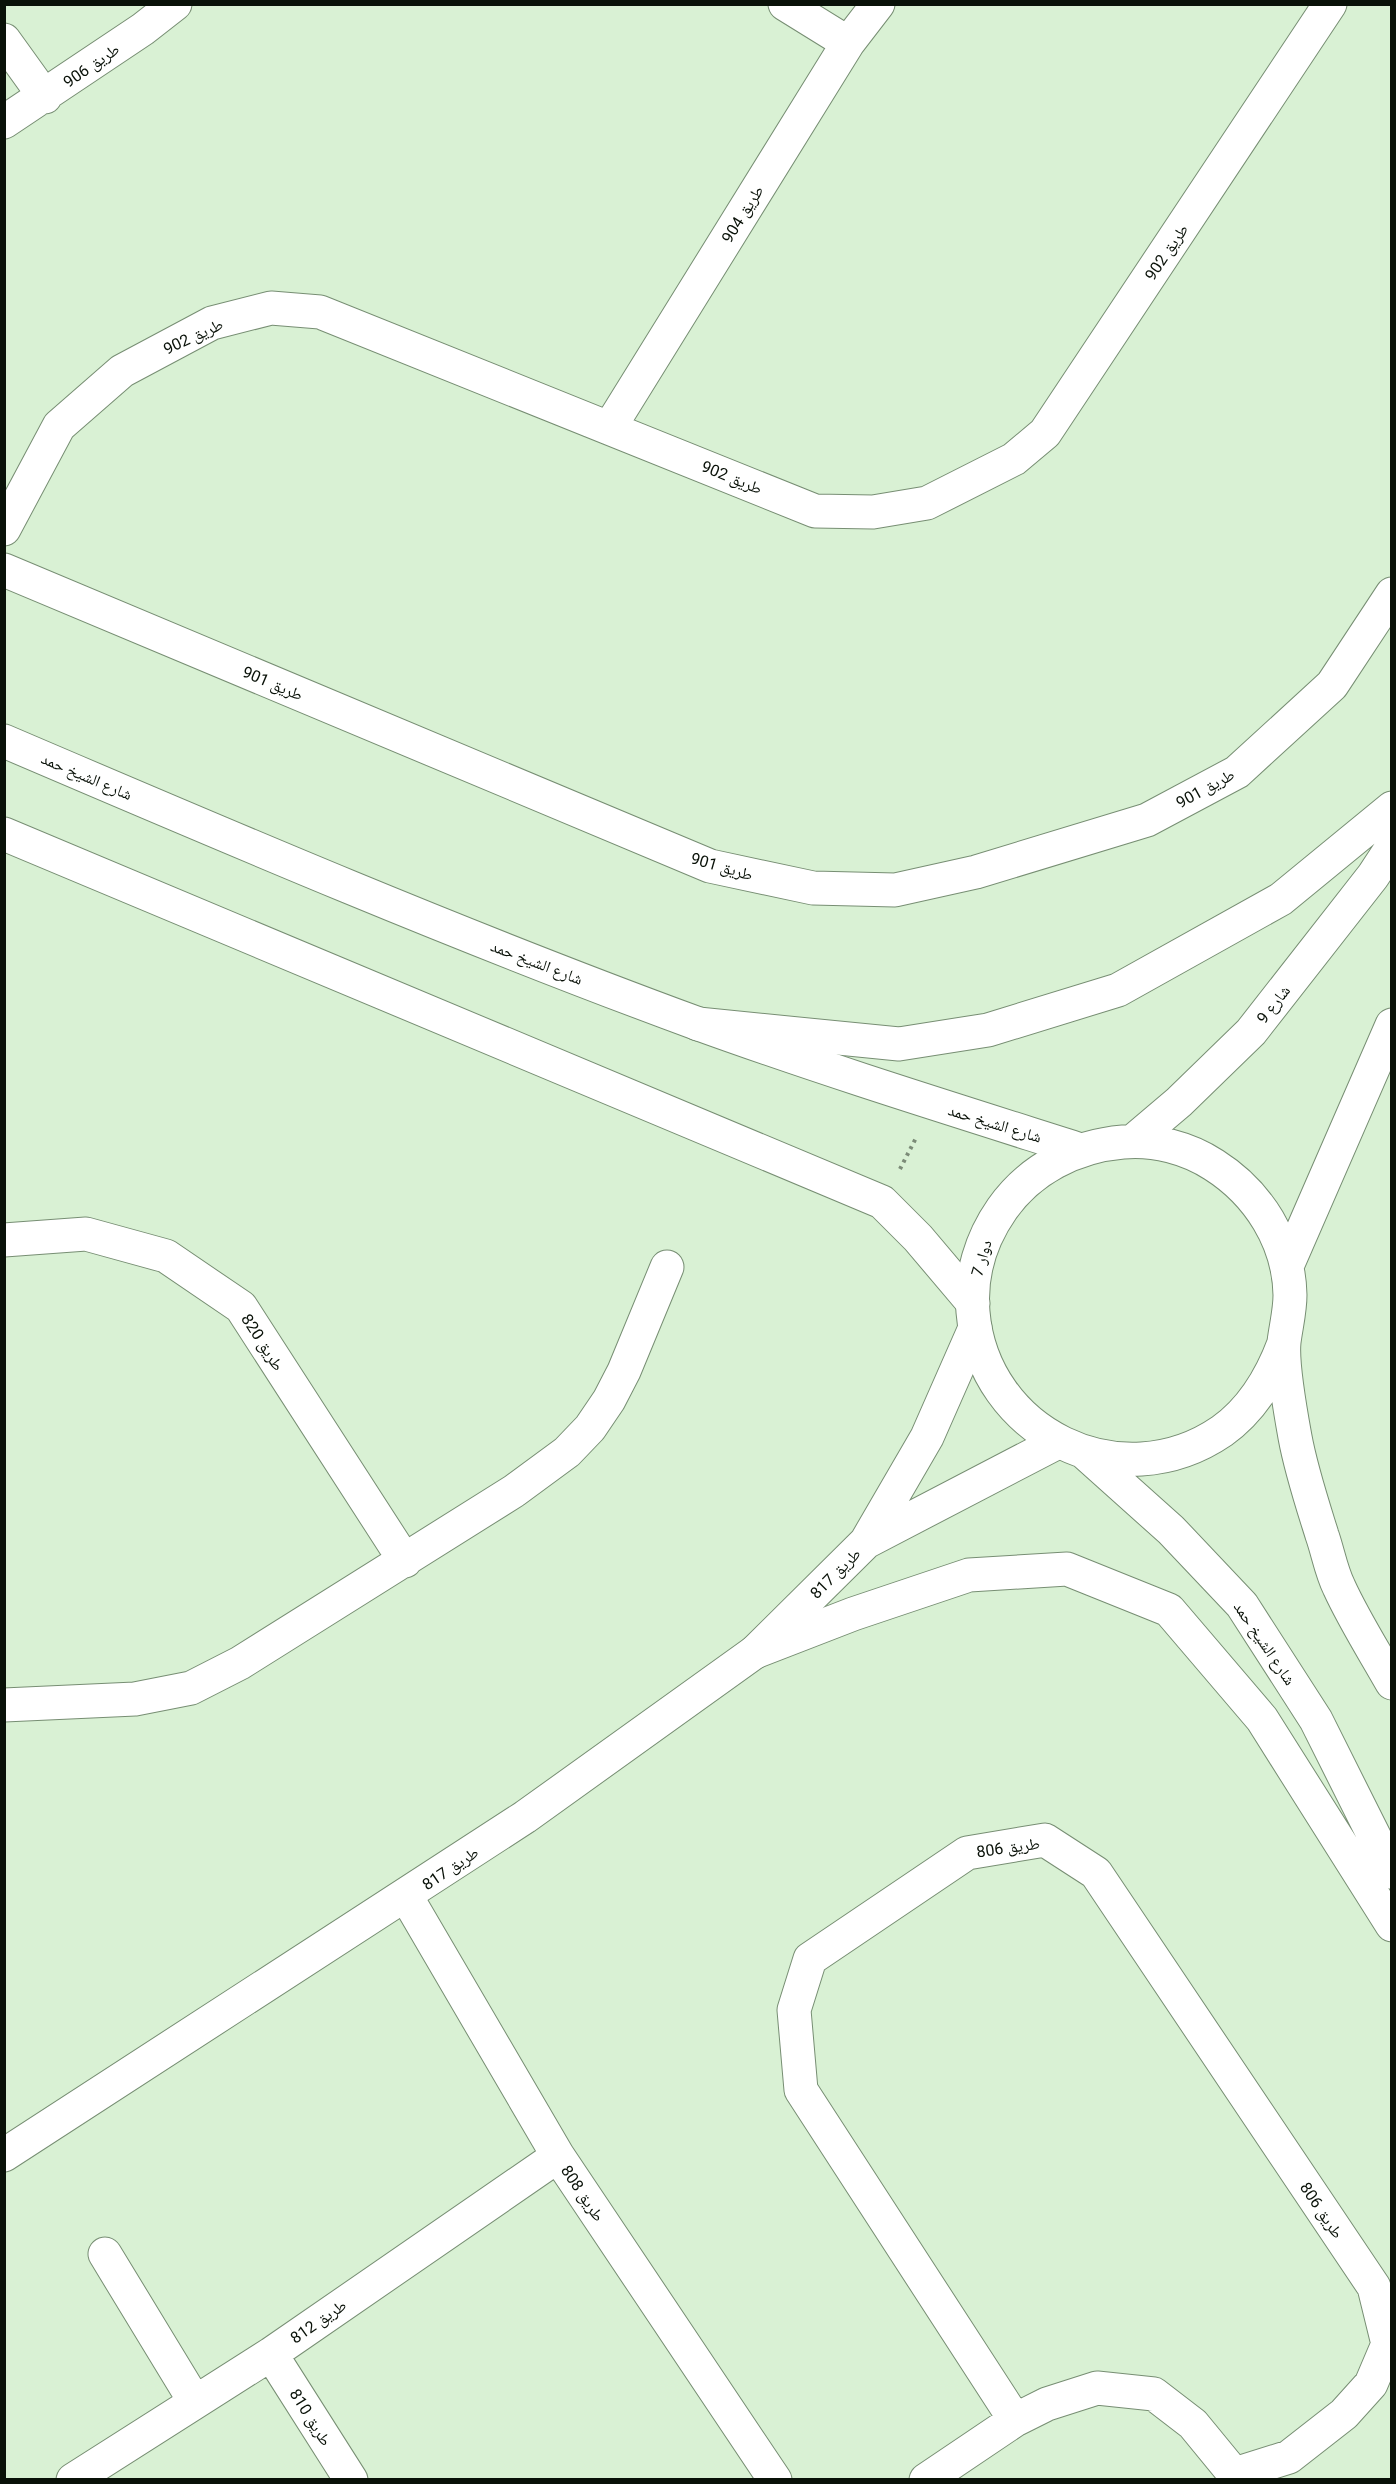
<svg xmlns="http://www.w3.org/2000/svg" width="1396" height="2484" font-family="Roboto,'Noto Naskh Arabic',sans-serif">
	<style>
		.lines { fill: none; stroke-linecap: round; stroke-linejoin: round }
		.minor-casing { stroke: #778e73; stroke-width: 35 }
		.tertiary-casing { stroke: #778e73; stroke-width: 35 }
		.secondary-casing { stroke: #778e73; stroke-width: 35 }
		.path { stroke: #7b8b77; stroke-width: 4; stroke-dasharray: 3 4.5; stroke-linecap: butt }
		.minor { stroke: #fff; stroke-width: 33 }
		.tertiary { stroke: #fff; stroke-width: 33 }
		.secondary { stroke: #fff; stroke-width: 33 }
		.labels { text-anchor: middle; stroke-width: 4.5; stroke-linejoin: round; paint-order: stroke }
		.street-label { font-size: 16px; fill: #091108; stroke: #fff }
	</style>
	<rect width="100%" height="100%" fill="#d9f1d4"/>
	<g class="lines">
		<!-- minor casing -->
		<g class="minor-casing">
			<path id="minor" d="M785,4l63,39
				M4,40l41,57
				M4,122l139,-93 32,-25
				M610,427l238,-384 30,-39
				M4,529l55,-103 63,-55 90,-48 59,-15 49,4 495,199 58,1 54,-9 87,-44 31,-26 285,-429
				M4,570l706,296 103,22 82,2 81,-18 171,-52 90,-48 95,-87 60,-91
				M4,1240l82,-6 80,22 75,51 164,254
				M4,1705l131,-6 56,-11 49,-25 274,-172 53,-39 23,-24 19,-28 15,-29 43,-104
				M406,1896l152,260 217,324
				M105,2254l90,148
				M271,2354l80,126
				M1015,2420l-214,-330 -7,-80 16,-51 157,-106 78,-13 51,33 278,414 14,57 -17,40 -27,30 -55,43 -54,17
				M73,2480l198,-126 287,-198
				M926,2480l89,-60 32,-16 50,-16 57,6 39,30 46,56"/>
		</g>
		<!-- tertiary casing -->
		<g class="tertiary-casing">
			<path id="tertiary" d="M4,741c229,98 458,196 692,282 127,46 256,86 385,127
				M4,834l878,368 36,36 55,65
				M866,1542l192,-100
				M4,2155l521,-338 230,-165 111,-110 61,-105 48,-109"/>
		</g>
		<!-- secondary casing -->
		<g class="secondary-casing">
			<path id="secondary" d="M698,1024l201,20 89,-14 130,-40 163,-91 111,-91
				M1133,1141l46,-39 72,-70 122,-156 19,-29
				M1287,1266l105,-241
				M1284,1343c-13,35 -31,66 -62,88 -102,70 -239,2 -249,-119 -3,-37 8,-73 29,-103 28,-40 73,-63 121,-67 31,-3 65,6 91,23 44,28 75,76 76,130 0,16 -4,31 -6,47 -2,20 7,73 11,95 6,33 17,66 27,98 6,17 9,36 17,52 15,33 35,64 53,96
				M1085,1453l86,77 71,75 74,115 76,152
				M755,1652l98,-38 116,-39 98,-6 102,41 93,109 130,206"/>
		</g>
		<!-- path -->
		<path class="path" d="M900,1169l17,-33"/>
		<!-- minor -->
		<use href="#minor" class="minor"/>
		<!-- tertiary -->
		<use href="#tertiary" class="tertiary"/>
		<!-- secondary -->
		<use href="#secondary" class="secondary"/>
	</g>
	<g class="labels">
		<!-- street labels -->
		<g class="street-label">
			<text transform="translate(91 65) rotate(-35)" y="6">طريق 906</text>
			<text transform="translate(742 214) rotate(-58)" y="6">طريق 904</text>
			<text transform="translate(1166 252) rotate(-56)" y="6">طريق 902</text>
			<text transform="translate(193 336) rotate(-25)" y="6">طريق 902</text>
			<text transform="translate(732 477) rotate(22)" y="6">طريق 902</text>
			<text transform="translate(273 683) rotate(23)" y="6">طريق 901</text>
			<text transform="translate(87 776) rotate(23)" y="6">شارع الشيخ حمد</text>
			<text transform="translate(1205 788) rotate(-29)" y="6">طريق 901</text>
			<text transform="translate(722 866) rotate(16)" y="6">طريق 901</text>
			<text transform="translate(537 962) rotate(21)" y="6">شارع الشيخ حمد</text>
			<text transform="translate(1273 1004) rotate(-52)" y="6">شارع 9</text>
			<text transform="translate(995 1123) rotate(17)" y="6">شارع الشيخ حمد</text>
			<text transform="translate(981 1258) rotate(-74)" y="6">دوار 7</text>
			<text transform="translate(263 1342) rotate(57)" y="6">طريق 820</text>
			<text transform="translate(835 1573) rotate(-45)" y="6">طريق 817</text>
			<text transform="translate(1265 1643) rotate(56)" y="6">شارع الشيخ حمد</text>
			<text transform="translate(1008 1847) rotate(-8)" y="6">طريق 806</text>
			<text transform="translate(450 1868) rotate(-34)" y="6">طريق 817</text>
			<text transform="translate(583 2193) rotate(56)" y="6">طريق 808</text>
			<text transform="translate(1322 2210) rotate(56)" y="6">طريق 806</text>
			<text transform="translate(318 2321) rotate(-35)" y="6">طريق 812</text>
			<text transform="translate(311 2417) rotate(58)" y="6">طريق 810</text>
		</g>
	</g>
	<!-- border -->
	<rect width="1396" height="2484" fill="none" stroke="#091108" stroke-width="12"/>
</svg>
